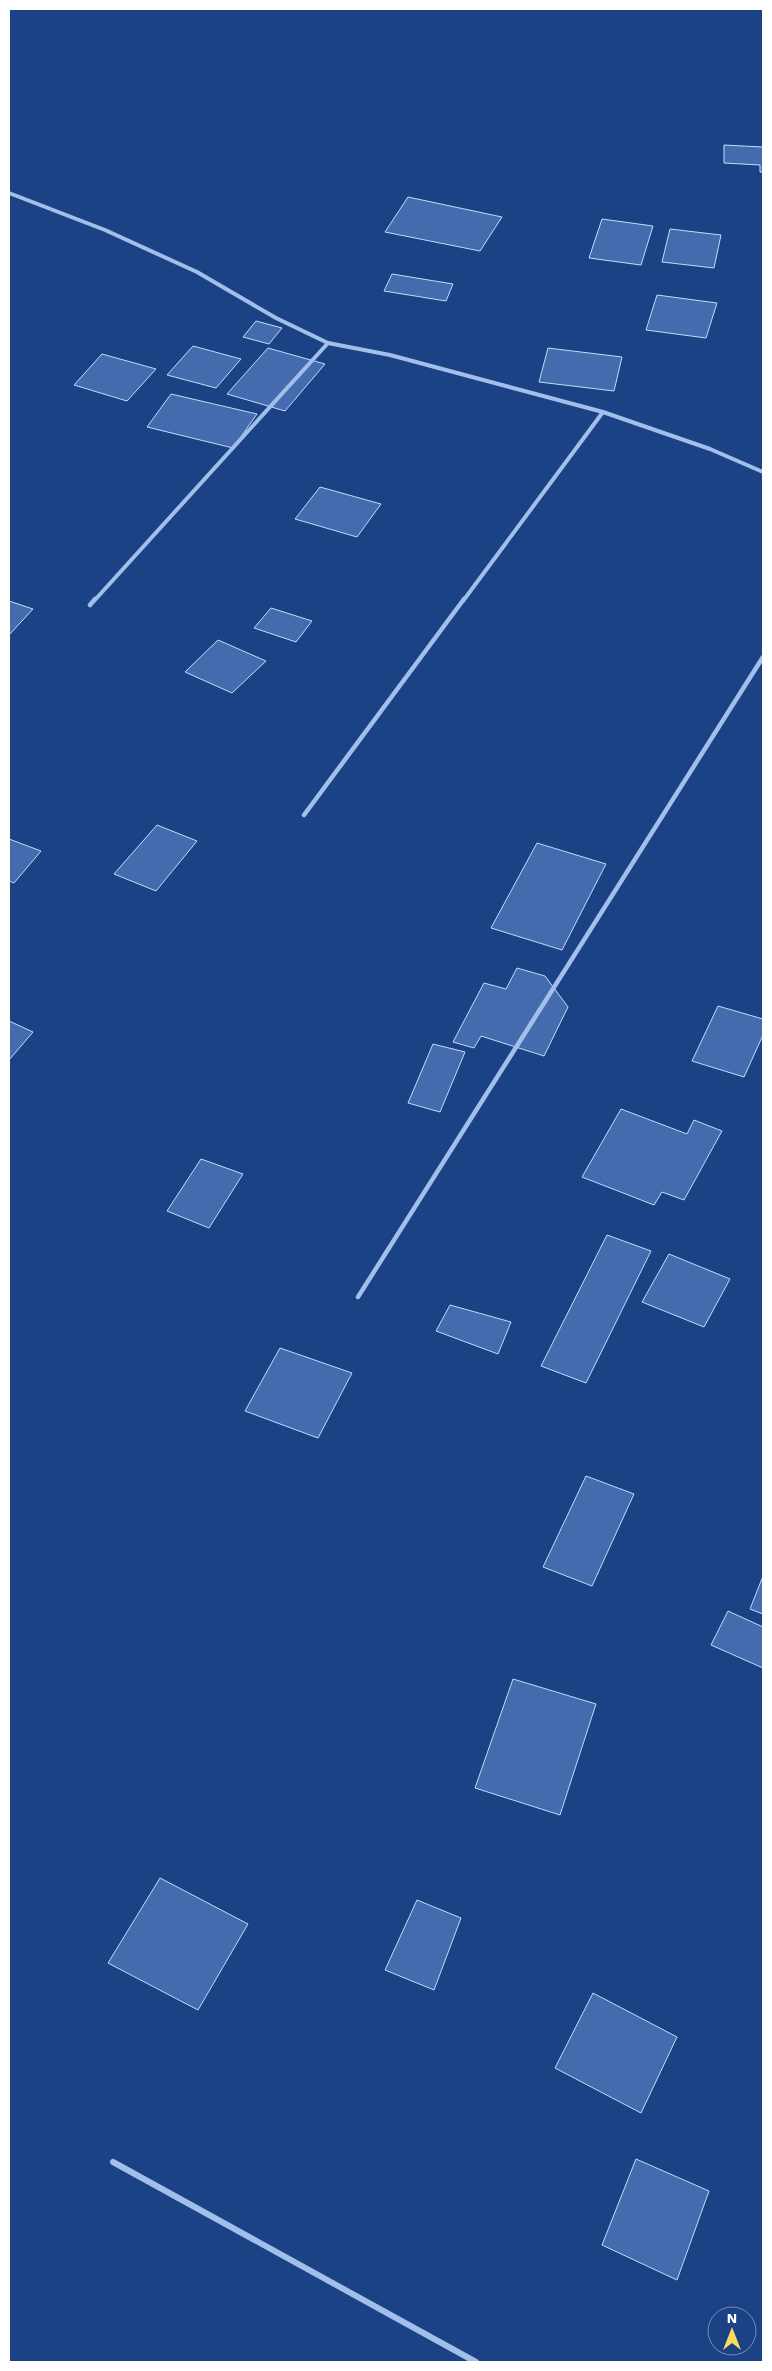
<svg xmlns="http://www.w3.org/2000/svg" width="772" height="2371" font-family="'Work Sans',sans-serif">
	<style>
		.building { fill: #446bad; stroke: #c7daf8 }
		.lines { fill: none; stroke-linecap: round; stroke-linejoin: round }
		.street-far2 { stroke: #a2beeb; stroke-width: 4 }
		.street-far1 { stroke: #a2beeb; stroke-width: 4.5 }
		.street { stroke: #a2beeb; stroke-width: 6 }
	</style>
	<rect width="100%" height="100%" fill="#1b4284"/>
	<!-- building -->
	<path class="building" d="M724,145l39,2v25h-3v-7l-36,-2z
		M408,197l94,20 -22,34 -95,-19z
		M602,219l51,7 -12,39 -52,-7z
		M670,229l51,6 -7,33 -52,-6z
		M392,274l61,10 -7,17 -62,-10z
		M657,295l60,8 -11,35 -60,-8z
		M256,321l26,7 -13,16 -26,-7z
		M193,346l48,13 -25,29 -49,-13z
		M268,348l57,16 -40,47 -58,-17z
		M548,348l74,9 -8,34 -75,-9z
		M102,354l54,15 -29,32 -53,-16z
		M171,394l86,20 -24,34 -86,-21z
		M320,487l61,17 -24,33 -62,-18z
		M9,601l24,8 -24,26z
		M271,608l41,13 -16,21 -42,-14z
		M218,640l48,21 -34,32 -47,-21z
		M157,825l40,16 -41,50 -42,-17z
		M9,839l32,12 -27,32 -5,-2z
		M537,843l69,21 -44,86 -71,-22z
		M517,968l28,8 23,31 -24,49 -63,-20 -7,12 -21,-6 31,-59 22,6z
		M718,1006l45,13v16l-19,42 -52,-16z
		M9,1021l24,11 -24,28z
		M433,1044l32,8 -25,60 -32,-9z
		M621,1109l66,25 7,-14 28,11 -38,69 -22,-8 -8,13 -72,-28z
		M201,1159l42,15 -34,54 -42,-17z
		M607,1235l44,16 -65,132 -45,-17z
		M669,1254l61,25 -26,48 -62,-25z
		M450,1305l61,17 -13,32 -62,-23z
		M280,1348l72,25 -34,65 -73,-27z
		M586,1476l48,18 -42,92 -49,-19z
		M763,1576v38l-13,-5z
		M728,1611l35,16v41l-52,-23z
		M513,1679l83,25 -36,111 -85,-27z
		M160,1878l88,46 -50,86 -90,-47z
		M417,1900l44,18 -27,72 -49,-20z
		M593,1993l84,44 -36,76 -86,-45z
		M636,2159l73,32 -32,89 -75,-35z"/>
	<g class="lines">
		<!-- street-far2 -->
		<path class="street-far2" d="M9,193l96,37 92,42 79,46 52,25 62,12 213,57 107,37 53,23
			M94,601l234,-258
			M463,601l140,-189"/>
		<!-- street-far1 -->
		<path class="street-far1" d="M90,605l5,-6
			M304,815l160,-216
			M358,1297l405,-640"/>
		<!-- street -->
		<path class="street" d="M113,2162l363,200"/>
	</g>
	<!-- border -->
	<rect width="772" height="2371" fill="none" stroke="#ffffff" stroke-width="20"/>
	<!-- north arrow -->
	<g transform="translate(732 2331)"><circle r="24" fill="#1b4284" stroke="#768eb5"/>
	<path d="M0-4L9 19L0 12L-9 19Z" fill="#fcda5f"/>
	<text y="-8" font-size="14" font-weight="bold" text-anchor="middle" fill="#ffffff">N</text>
	</g>
</svg>
